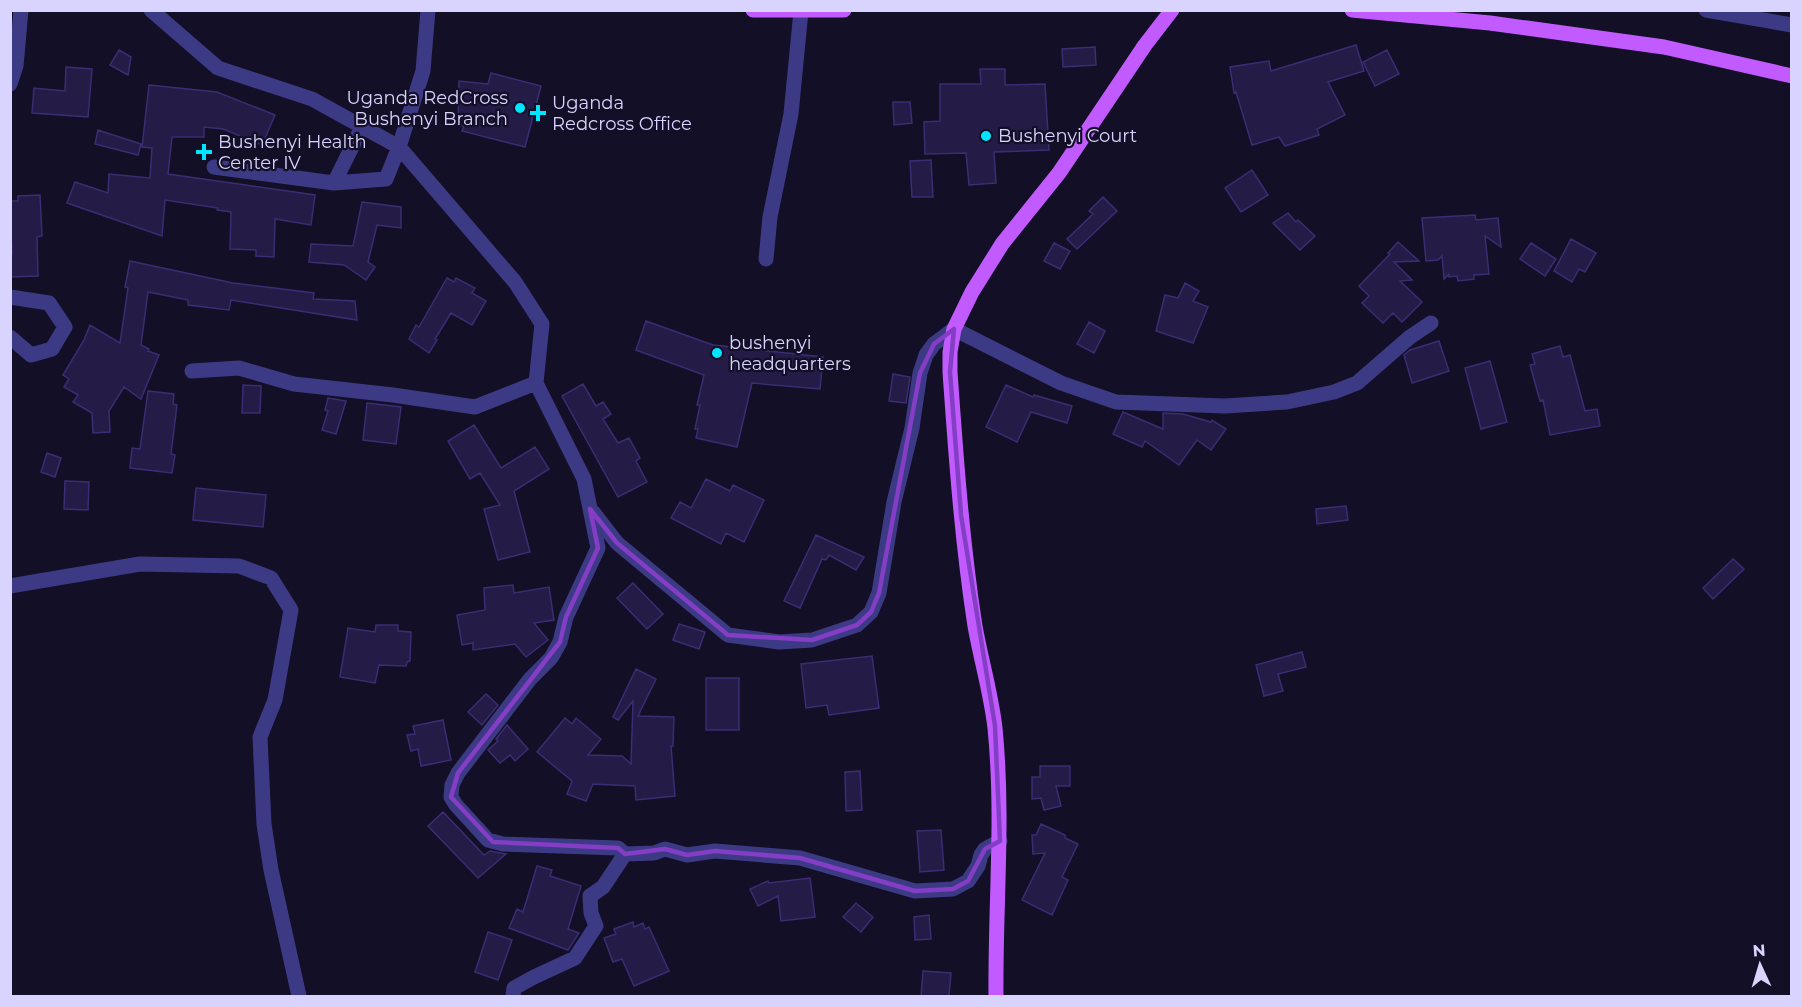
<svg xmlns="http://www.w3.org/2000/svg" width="1802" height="1007" font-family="Montserrat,sans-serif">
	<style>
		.building { fill: #241b47; stroke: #3b2d73; stroke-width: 1.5 }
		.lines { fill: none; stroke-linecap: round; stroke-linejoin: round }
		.minor { stroke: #3d3a85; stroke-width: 15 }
		.major { stroke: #c25bff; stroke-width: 15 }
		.marked { fill: none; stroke: #843dc5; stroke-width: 4.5; stroke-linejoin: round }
		.poi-dot { fill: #00e5ff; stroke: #130f26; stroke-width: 2 }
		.labels { text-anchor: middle; stroke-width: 4.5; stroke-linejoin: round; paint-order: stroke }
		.poi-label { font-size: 18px; fill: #d9d4ff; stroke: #130f26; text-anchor: start }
	</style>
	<rect width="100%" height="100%" fill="#130f26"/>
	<!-- building -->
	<path class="building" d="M1356,45l8,26 -36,11 17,33 -28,14 2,6 -34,11 -6,-9 -27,8 -16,-53 -2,1 -4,-26 39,-6 2,10z
		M1095,47l1,18 -33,2 -1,-18z
		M119,50l12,7 -3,18 -18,-10z
		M1387,50l12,24 -24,12 -12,-24z
		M66,67l26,2 -4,48 -56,-4 2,-25 31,3z
		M980,69h25v16l40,-1 4,66 -55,2 2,31 -27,2 -3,-32 -41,1 -1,-32 16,-1v-37h41z
		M491,73l50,13 -16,61 -63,-16 2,-5h-6l1,-45 29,3z
		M149,85l68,7 58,23 -13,30 -39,-16 -19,-2v10h-32l-4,37 147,21 -4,30 -36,-6 -1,38 -18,-1v-6l-26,-1 1,-37 -14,-2 1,-2 -53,-8 -3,36 -95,-33 8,-21 33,11 1,-19 41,4 2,-30 -10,-1z
		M893,102h17l2,21 -18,2z
		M98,130l43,14 -3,11 -43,-11z
		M931,160l2,37h-21l-2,-36z
		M1252,170l16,25 -27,17 -16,-24z
		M40,195l2,41 -5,1 1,39 -28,1v-23h2l-2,-53h8v-5z
		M1103,197l14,14 -40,38 -10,-10 26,-25 -4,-3z
		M362,202l39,5v21l-24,-3 -9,37 7,5 -9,13 -22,-15 -35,-3 2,-18 42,2z
		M1288,213l8,9 2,-2 17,16 -15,14 -27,-27z
		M1475,215l1,5 22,-2 3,29 -16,-11 4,38 -15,1v4l-16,2 -1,-5 -8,1v-3l-5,5 -2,-23 -4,4 -12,1 -4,-43z
		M1571,239l25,14 -11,19 -6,-3 -7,13 -18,-11z
		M1398,242l21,19 -25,1 18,18 -12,1 22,21 -20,20 -9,-9 -10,10 -21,-20 7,-7 -10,-10 31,-32 -2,-1z
		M1054,243l16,8 -10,18 -16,-8z
		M1531,243l25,16 -11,17 -25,-17z
		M130,261l103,22 81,10 -1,6 42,2 2,19 -126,-20 -2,10 -41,-5v-5l-40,-8 -7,53 8,4 -1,2 11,4 -18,44 -17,-12 -15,24 1,21 -17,1 -1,-20 -19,-11 5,-7 -14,-8 5,-8 -6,-4 21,-35 6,-15 30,18 8,-55 -3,-1z
		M447,278l7,4 2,-4 19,10 -3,5 14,8 -14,24 -21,-12 -16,26 2,1 -8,13 -20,-14 7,-14 3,2z
		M1185,283l14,8 -6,10 15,6 -15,36 -37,-12 9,-36 13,3z
		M646,321l67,24 110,12 -3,32 -68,-6 -15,64 -41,-9 2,-9h-3l5,-24h-3l7,-30 -68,-25z
		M1089,322l16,9 -11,22 -17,-9z
		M1439,341l10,30 -37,12 -8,-28 6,-5z
		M1560,346l3,11 7,-2 15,56 12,-2 3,17 -50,9 -7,-35 -3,1 -10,-36 5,-1 -3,-10z
		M1490,361l17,61 -26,7 -16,-61z
		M893,374l17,3 -4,26 -17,-2z
		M583,384l13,22 7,-4 8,12 -8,5 15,24 11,-5 11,20 -4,3 11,21 -29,15 -56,-101z
		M243,385l18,1 -1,27h-18z
		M1006,385l27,12 1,-2 38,11 -5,17 -36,-11 -14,30 -31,-15z
		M148,391l26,3 -1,10 4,1 -6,49 4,1 -3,18 -42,-5 2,-20 8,1z
		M328,398l18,3 -10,33 -14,-4 6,-19 -3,-1z
		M367,403l34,4 -5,37 -33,-4z
		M1123,412l40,17v-16l20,1 28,8 1,-2 14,9 -15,21 -14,-10 -18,25 -34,-24 -3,6 -29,-13z
		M474,425l27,43 34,-21 14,22 -35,22 16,61 -32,8 -14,-51 16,-4 -20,-32 -10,6 -22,-38z
		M47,453l14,5 -6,19 -14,-5z
		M706,479l24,12 3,-6 31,15 -20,42 -18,-9 -5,11 -50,-26 9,-16 11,6z
		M65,481l24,1 -1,28 -24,-1z
		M196,488l70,7 -3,32 -70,-7z
		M1346,506l2,14 -31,4 -1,-15z
		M816,535l48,22 -8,13 -27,-15 -3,5 -4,-1 -22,49 -16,-7z
		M1733,559l11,10 -31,30 -10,-11z
		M633,583l30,31 -16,15 -30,-31z
		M513,585l1,8 35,-6 5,33 -20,3 14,17 -22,17 -11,-13 -42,6v-7l-11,2 -5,-30 28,-5 -1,-22z
		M679,624l26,8 -6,17 -26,-9z
		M376,625h22v6l13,1 -1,29 -3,1 -1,4 -27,-1 -4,18 -35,-6 8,-49 27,4z
		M1302,652l4,15 -28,7 5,17 -19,5 -8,-31z
		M872,656l7,52 -50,7 -2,-10 -21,3 -5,-44z
		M636,669l20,10 -18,37 36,1 -1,29h-2l4,50 -39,4 -1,-14 -42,-2 -7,17 -19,-7 5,-13 -35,-29 28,-34 7,6 4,-6 25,21 -13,16 34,1 9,8 2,-63 -15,19 -5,-3z
		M706,678h33v52h-33z
		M486,694l12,11 -16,20 -14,-13z
		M443,720l8,40 -30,6 -3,-17 -7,2 -4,-16 8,-1 -2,-8z
		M507,725l21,24 -13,12 -5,-6 -10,8 -12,-13 10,-9 -2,-2z
		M1040,766h30v20h-14l5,20 -17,4 -3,-12 -9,1v-22h8z
		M860,771l2,39 -16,1 -1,-39z
		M443,812l41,43 6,-4 16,3 -28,24 -50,-52z
		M1041,824l24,11v3l13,6 -16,33 6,3 -16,35 -30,-15 23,-47 -12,1 -1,-19h4z
		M941,830l3,40 -24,2 -3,-41z
		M537,866l15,4 -2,6 31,10 -13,43 11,4 -11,17 -59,-22 8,-19 6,3z
		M810,878l5,39 -34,4 -3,-25 -20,10 -8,-17 18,-8 1,2z
		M856,903l17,14 -12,15 -18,-15z
		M929,915l2,24 -16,1 -1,-23z
		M633,922l1,5 9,-4 2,6 4,-2 20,44 -35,15 -12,-27 -9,3 -9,-24 12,-4 -2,-5z
		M488,932l24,8 -14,40 -23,-8z
		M923,971l28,2 -2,23h-28z"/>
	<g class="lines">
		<!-- minor -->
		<path class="minor" d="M151,10l67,58 94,31 87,48 116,135 27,42 -6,59 48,96 14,69 -32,69 -6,25 -9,16 -21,21 -72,94 -6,12 -1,12 5,8 32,35 15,4 115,4 7,6 29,-1 11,-4 22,6 28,-4 85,7 115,33 38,-2 15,-8 10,-15 3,-11 4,-6 15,-8
			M1706,10l86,15
			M10,84l6,-18 5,-56
			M214,167l120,16 52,-4 13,-32 24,-76 5,-61
			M334,183l28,-56
			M766,259l4,-42 21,-103 10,-103
			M10,297l39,6 16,24 -13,22 -21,6 -21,-18
			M192,371l47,-3 55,16 99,11 82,12 61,-24
			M593,512l24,31 111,92 51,7 33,-2 45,-15 14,-13 8,-19 15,-91 18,-74 8,-55 6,-18 8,-11 20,-15 107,54 55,19 109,4 62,-4 47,-10 23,-9 53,-46 21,-14
			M10,586l130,-22 99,2 32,12 20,32 -16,90 -15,37 4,87 7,46 28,126
			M513,996l1,-8 20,-11 41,-19 21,-32 -5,-13 -1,-17 13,-9 22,-33"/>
		<!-- major -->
		<path class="major" d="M753,10h91
			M1352,10l138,13 174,24 128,29
			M996,996c-1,-89 8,-178 -1,-268 -4,-35 -14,-68 -20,-102 -13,-84 -19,-169 -25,-254v-20l4,-23 18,-37 30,-48 57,-71 86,-128 27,-35"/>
	</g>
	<!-- marked area -->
	<path class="marked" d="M954,329l-4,43 11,143 34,211 5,115 -15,8 -17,32 -15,8 -38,2 -115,-33 -85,-7 -28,4 -22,-6 -40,5 -7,-6 -125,-6 -42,-45 7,-24 102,-131 6,-25 32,-69 -8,-39 27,34 111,92 84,5 45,-15 14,-13 8,-19 41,-220 14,-29z"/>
	<!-- markers -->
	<g class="poi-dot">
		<circle cx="520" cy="108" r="6"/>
		<path d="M535 104h6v6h6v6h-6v6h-6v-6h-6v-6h6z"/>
		<circle cx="986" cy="136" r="6"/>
		<path d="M201 143h6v6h6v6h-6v6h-6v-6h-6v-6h6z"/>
		<circle cx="717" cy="353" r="6"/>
	</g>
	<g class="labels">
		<!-- poi labels -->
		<g class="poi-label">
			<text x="508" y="104" text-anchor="end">Uganda RedCross<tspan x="508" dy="21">Bushenyi Branch</tspan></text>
			<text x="552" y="109">Uganda<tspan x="552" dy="21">Redcross Office</tspan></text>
			<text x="998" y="142">Bushenyi Court</text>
			<text x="218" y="148">Bushenyi Health<tspan x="218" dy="21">Center IV</tspan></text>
			<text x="729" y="349">bushenyi<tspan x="729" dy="21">headquarters</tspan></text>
		</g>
	</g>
	<!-- border -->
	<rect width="1802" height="1007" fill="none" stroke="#d9d4ff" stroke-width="24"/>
	<!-- north arrow -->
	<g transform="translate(1760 965) rotate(356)" stroke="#130f26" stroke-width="4.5" paint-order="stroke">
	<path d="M0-4.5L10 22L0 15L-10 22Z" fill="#d9d4ff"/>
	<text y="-9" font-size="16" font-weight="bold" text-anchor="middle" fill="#d9d4ff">N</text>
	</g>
</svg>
